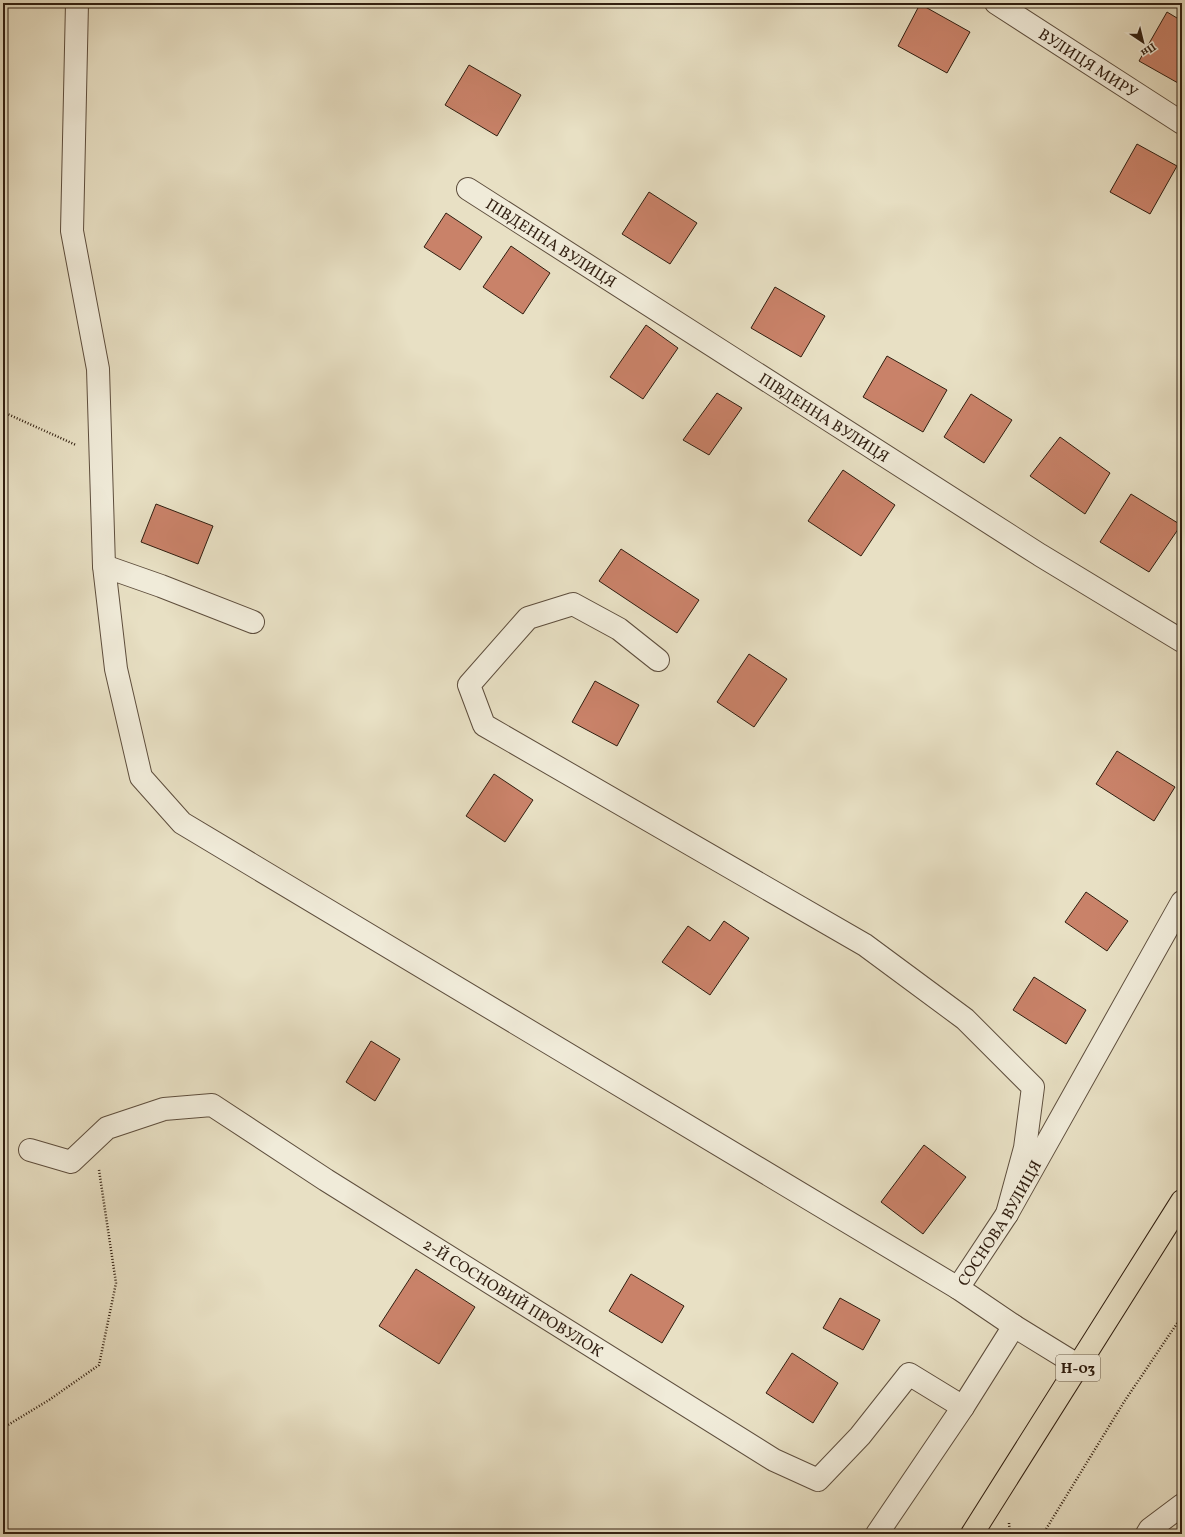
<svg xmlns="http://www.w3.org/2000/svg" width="1185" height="1537" font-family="Vollkorn,serif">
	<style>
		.building { fill: #c98269; stroke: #301e10 }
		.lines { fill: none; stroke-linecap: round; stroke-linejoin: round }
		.minor-casing { stroke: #5e4e3d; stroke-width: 24 }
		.major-casing { stroke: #301e10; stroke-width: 24 }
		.path { stroke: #301e10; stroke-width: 2.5; stroke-dasharray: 1 2; stroke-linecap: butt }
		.minor { stroke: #f0ebd9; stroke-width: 22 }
		.major { stroke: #e8e0c4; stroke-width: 22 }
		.labels { text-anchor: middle; stroke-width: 3; stroke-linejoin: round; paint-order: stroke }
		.shield { fill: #f0ebd9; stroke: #6a5c4c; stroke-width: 1 }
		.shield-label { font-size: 15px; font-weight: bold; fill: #301e10 }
		.street-label { font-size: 16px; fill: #301e10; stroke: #f0ebd9 }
	</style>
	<rect width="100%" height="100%" fill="#e8e0c4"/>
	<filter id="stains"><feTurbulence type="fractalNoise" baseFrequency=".005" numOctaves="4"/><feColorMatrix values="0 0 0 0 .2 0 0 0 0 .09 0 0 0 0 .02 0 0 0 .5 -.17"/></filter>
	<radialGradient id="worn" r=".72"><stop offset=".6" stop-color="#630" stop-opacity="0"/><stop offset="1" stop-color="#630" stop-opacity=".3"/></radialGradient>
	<!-- building -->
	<path class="building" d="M920,4l50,28 -23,41 -49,-27z
		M1167,12l15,9v55l-4,7 -39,-22z
		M469,65l52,30 -24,41 -52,-31z
		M1137,144l40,22 -27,48 -40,-22z
		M649,192l48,31 -27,41 -48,-30z
		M446,213l36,24 -22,33 -36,-23z
		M511,246l39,27 -27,41 -40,-27z
		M775,287l50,29 -24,41 -50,-29z
		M646,325l32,23 -35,51 -33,-22z
		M887,356l60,34 -24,42 -60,-35z
		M717,393l25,15 -33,47 -26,-15z
		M971,394l41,26 -28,43 -40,-26z
		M1060,437l50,36 -25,41 -55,-38z
		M843,470l52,35 -34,51 -53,-35z
		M1131,494l50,31 -32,47 -49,-30z
		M156,504l57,22 -15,38 -57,-22z
		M621,549l78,51 -22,33 -78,-52z
		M749,654l38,25 -33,48 -37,-25z
		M595,681l44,24 -22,41 -45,-24z
		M1117,751l58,36 -21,34 -58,-37z
		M494,774l39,26 -28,42 -39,-26z
		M1086,892l42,29 -21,30 -42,-29z
		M724,921l25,17 -39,57 -48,-33 26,-36 22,15z
		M1034,977l52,33 -20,34 -53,-34z
		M371,1041l29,18 -25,42 -29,-19z
		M924,1145l42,32 -43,57 -42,-32z
		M416,1269l59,38 -36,57 -60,-38z
		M631,1274l53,32 -22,37 -53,-32z
		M840,1298l40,22 -17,30 -40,-22z
		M792,1353l46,30 -25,40 -47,-30z"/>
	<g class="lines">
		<!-- minor casing -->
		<g class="minor-casing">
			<g id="minor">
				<path d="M77,3l-5,228 26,138 6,197 12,103 25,108 41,46 776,465"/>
				<path id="s1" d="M996,3l186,120"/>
				<path id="s2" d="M468,189l572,366 142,86"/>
				<path d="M104,566l57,20 92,36"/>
				<path d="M658,660l-39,-31 -46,-25 -45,14 -59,67 15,40 381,220 100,74 68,68 -8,61 -18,66"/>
				<path id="s3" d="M30,1150l41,12 36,-34 57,-19 48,-4 114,75 448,280 44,20 42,-44 49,-62 54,33"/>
				<path d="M1014,1326l65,40"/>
				<path id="s4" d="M877,1534l86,-127 51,-81 -56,-38 49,-74 175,-312"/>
				<path d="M1147,1534l3,-5 32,-24"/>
			</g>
		</g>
		<!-- major casing -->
		<g class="major-casing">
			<path id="major" d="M972,1534l210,-333"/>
		</g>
		<!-- path -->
		<path class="path" d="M3,412l73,33
			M3,1136l5,3
			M3,1428l46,-28 50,-35 17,-82 -17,-113
			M1009,1523l1,11
			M1043,1534l81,-132 58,-86"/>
		<!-- minor -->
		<use href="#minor" class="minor"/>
		<!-- major -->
		<use href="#major" class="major"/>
	</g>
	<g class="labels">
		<!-- shield labels -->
		<rect class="shield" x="1056" y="1355" width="44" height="26" rx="3"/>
		<g class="shield-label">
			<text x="1078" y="1373">Н-03</text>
		</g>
		<!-- street labels -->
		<g class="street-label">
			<text dy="6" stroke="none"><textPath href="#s1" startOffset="110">ВУЛИЦЯ МИРУ</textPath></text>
			<text dy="6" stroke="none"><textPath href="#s2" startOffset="99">ПІВДЕННА ВУЛИЦЯ</textPath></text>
			<text dy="6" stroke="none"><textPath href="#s2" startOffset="423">ПІВДЕННА ВУЛИЦЯ</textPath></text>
			<text dy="6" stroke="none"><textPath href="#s4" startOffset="394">СОСНОВА ВУЛИЦЯ</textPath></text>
			<text dy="6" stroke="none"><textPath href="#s3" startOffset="558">2-Й СОСНОВИЙ ПРОВУЛОК</textPath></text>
		</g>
	</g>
	<!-- margin -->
	<rect width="1185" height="1537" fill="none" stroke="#e8e0c4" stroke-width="16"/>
	<rect x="4" y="4" width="1177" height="1529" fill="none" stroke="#301e10" stroke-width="2"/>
	<rect x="8" y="8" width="1169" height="1521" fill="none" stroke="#301e10"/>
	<!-- north arrow -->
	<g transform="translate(1143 42) rotate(145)" stroke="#f0ebd9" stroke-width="3" paint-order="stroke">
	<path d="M0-3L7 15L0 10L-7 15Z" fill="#301e10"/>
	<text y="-6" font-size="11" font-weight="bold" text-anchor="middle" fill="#301e10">Пн</text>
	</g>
	<rect width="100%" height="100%" filter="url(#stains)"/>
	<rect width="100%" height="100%" fill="url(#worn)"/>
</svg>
